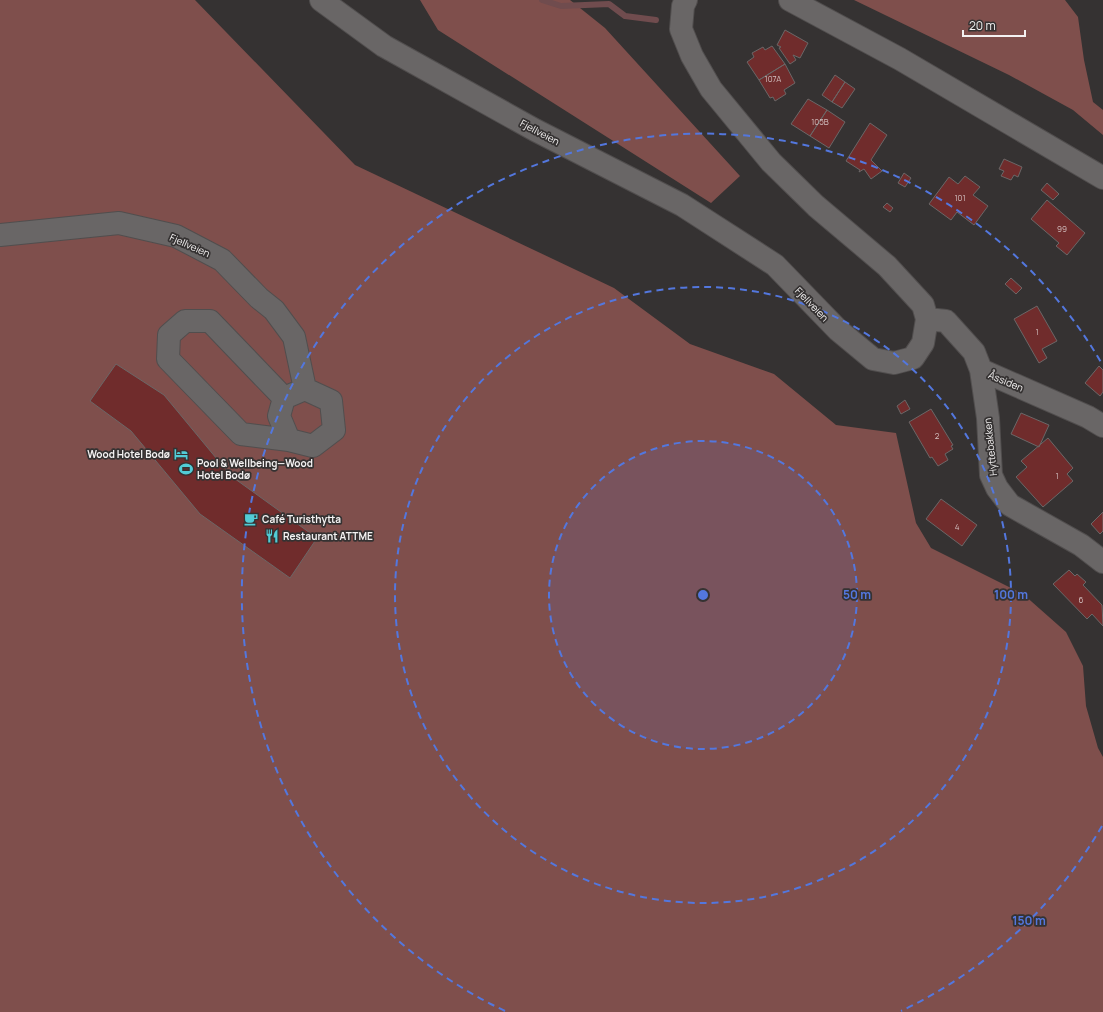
<svg xmlns="http://www.w3.org/2000/svg" width="1103" height="1012" font-family="Manrope,sans-serif">
	<style>
		.green { fill: #7f4f4c }
		.lines { fill: none; stroke-linecap: round; stroke-linejoin: round }
		.stream { stroke: #704c4e; stroke-width: 6 }
		.building { fill: #702c2c; stroke: #6b6767 }
		.minor-casing { stroke: #514e4e; stroke-width: 24 }
		.minor { stroke: #696666; stroke-width: 22 }
		.ring { fill: none; stroke: #5377de; stroke-width: 2; stroke-dasharray: 7 5 }
		.labels { text-anchor: middle; stroke-width: 3.5; stroke-linejoin: round; paint-order: stroke }
		.number-label { font-size: 8px; fill: #d3c0c0 }
		.street-label { font-size: 10px; fill: #f4f2f2; stroke: #353232 }
		.poi-label { font-size: 10px; font-weight: bold; fill: #f4f2f2; stroke: #353232; text-anchor: start }
		.centre { fill: #5377de; stroke: #353232; stroke-width: 2 }
		.ring-label { font-size: 12px; text-anchor: middle; font-weight: bold; fill: #5377de; stroke: #353232; stroke-width: 3.5; stroke-linejoin: round; paint-order: stroke }
	</style>
	<rect width="100%" height="100%" fill="#353232"/>
	<!-- green -->
	<path class="green" d="M0,0h195l160,165 259,123 76,56 84,30 62,51 60,8 20,90 15,25 92,46 43,38 17,34 3,40 12,42 5,9v255h-1103z
		M420,0h150l35,28 135,148 -29,27 -273,-173z
		M854,0h211l13,17 6,43 9,42 10,8v25l-30,-25 -64,-35z"/>
	<g class="lines">
		<!-- stream -->
		<path class="stream" d="M542,0l19,6 48,-2 16,12 31,4"/>
	</g>
	<!-- building -->
	<path class="building" d="M785,30l23,13 -8,15 -7,-3 3,5 -6,4 -11,-16 2,-1 -4,-2z
		M772,46l13,18 -26,16 -12,-18 7,-5 -2,-4 11,-6 2,3z
		M785,64l10,19 -11,7 2,4 -11,7 -2,-4 -3,1 -11,-18z
		M835,75l10,7 -13,20 -10,-7z
		M845,82l10,7 -13,19 -10,-6z
		M808,99l19,11 -17,26 -19,-12z
		M827,110l18,12 -16,26 -19,-12z
		M870,123l17,12 -16,25 11,11 -11,8 -7,-10 -5,3 1,-2 -14,-9z
		M1004,159l18,8 -4,10 -4,-2 -3,5 -10,-4 3,-5 -5,-2z
		M904,173l7,5 -6,9 -7,-4z
		M965,176l15,11 -7,8 15,11 -14,19 -17,-13 -6,8 -22,-16 20,-27 9,7z
		M1047,183l12,11 -6,6 -12,-10z
		M1047,200l38,33 -18,22 -11,-9 3,-3 -28,-24z
		M887,203l6,5 -3,4 -7,-5z
		M1011,278l11,10 -6,6 -11,-10z
		M1037,306l20,35 -15,8 5,9 -8,5 -25,-44z
		M116,364l48,31 67,81 86,62 -27,40 -90,-64 -69,-83 -41,-30z
		M1099,366l4,4v22l-3,4 -15,-13z
		M905,400l5,9 -9,5 -4,-8z
		M931,409l22,36 -2,1 2,3 -8,5 3,6 -10,6 -6,-9 -2,1 -21,-36z
		M1021,413l28,12 -10,22 -28,-13z
		M1048,438l25,30 -6,6 6,7 -30,26 -27,-30 11,-10 -6,-6z
		M941,499l36,26 -15,21 -36,-27z
		M1103,512v19l-3,3 -9,-10z
		M1069,570l6,6 2,-2 9,8 -3,3 19,20 1,21 -11,-12 -5,5 -34,-35z"/>
	<g class="lines">
		<!-- minor casing -->
		<g class="minor-casing">
			<path id="minor" d="M321,0l63,46 151,84 147,75 93,60 63,65 35,29 21,4 19,-5 10,-15 4,-24 -4,-14 -36,-39 -71,-60 -45,-44 -60,-73 -19,-33 -11,-27 2,-23 3,-6
				M790,0l110,59 203,119
				M0,235l119,-12 57,13 46,24 37,38 15,12 20,27 11,52
				M927,319l19,2 28,31 7,18 107,47 15,9
				M981,370l7,48 3,57 6,13 13,17 71,40 22,17
				M284,398l-74,-77h-25l-16,14 -1,24 73,75 48,6 24,6 21,-16 -3,-29 -26,-12 -21,9 -5,18 10,24"/>
		</g>
		<!-- minor -->
		<use href="#minor" class="minor"/>
	</g>
	<!-- distance rings -->
	<circle cx="703" cy="595" r="154" fill="#5377de" fill-opacity=".12"/>
	<g class="ring">
		<circle cx="703" cy="595" r="154"/>
		<circle cx="703" cy="595" r="308"/>
		<path d="M1102 826A461 461 0 0 1 901 1011M505 1011A461 461 0 1 1 1102 364"/>
	</g>
	<!-- icons -->
	<defs>
		<g id="hotel-bare" transform="scale(1.08)"><path d="M-6-4.5h1.5V1H6V5H4.5V3h-9V5H-6ZM-4 0a1.8 1.8 0 1 1 3.6 0ZM.5 0V-2.5h3Q6-2.5 6 0Z" fill="#52ccd6" stroke="#353232" stroke-width="2.5" paint-order="stroke"/></g>
		<g id="stadium-bare" transform="scale(1.08)"><path d="M0-5a6.5 5 0 1 0 0 10a6.5 5 0 1 0 0-10ZM-3.5-1.8h7v3.6h-7Z" fill="#52ccd6" stroke="#353232" stroke-width="2.5" paint-order="stroke"/></g>
		<g id="cafe-bare" transform="scale(1.08)"><path d="M-5.5-4.5H6V0H3Q3 3.5 0 3.5H-2.5Q-5.5 3.5-5.5 0ZM3-3.2v2h1.7v-2ZM-6 4.5H4V6H-6Z" fill="#52ccd6" stroke="#353232" stroke-width="2.5" paint-order="stroke"/></g>
		<g id="restaurant-bare" transform="scale(1.08)"><path d="M-5-6h1v4h1v-4h1v4h1v-4h1v5L-1.5 .5V6h-2V.5L-5-1ZM5-6V6H3V1.5H1.5Q1.5-4 5-6Z" fill="#52ccd6" stroke="#353232" stroke-width="2.5" paint-order="stroke"/></g>
	</defs>
	<g fill-rule="evenodd">
		<use href="#hotel-bare" x="181" y="454"/>
		<use href="#stadium-bare" x="186" y="469"/>
		<use href="#cafe-bare" x="251" y="519"/>
		<use href="#restaurant-bare" x="272" y="536"/>
	</g>
	<g class="labels">
		<!-- number labels -->
		<g class="number-label">
			<text x="773" y="82">107A</text>
			<text x="820" y="125">105B</text>
			<text x="960" y="201">101</text>
			<text x="1062" y="232">99</text>
			<text x="1037" y="335">1</text>
			<text x="937" y="439">2</text>
			<text x="1057" y="479">1</text>
			<text x="957" y="530">4</text>
			<text x="1081" y="603">6</text>
		</g>
		<!-- street labels -->
		<g class="street-label">
			<text transform="translate(540 132) rotate(28)" y="4">Fjellveien</text>
			<text transform="translate(190 245) rotate(24)" y="4">Fjellveien</text>
			<text transform="translate(812 304) rotate(46)" y="4">Fjellveien</text>
			<text transform="translate(1006 381) rotate(23)" y="4">Åssiden</text>
			<text transform="translate(990 447) rotate(-96)" y="4">Hyttebakken</text>
		</g>
		<!-- poi labels -->
		<g class="poi-label">
			<text x="170" y="458" text-anchor="end">Wood Hotel Bodø</text>
			<text x="197" y="467">Pool &amp; Wellbeing—Wood<tspan x="197" dy="12">Hotel Bodø</tspan></text>
			<text x="262" y="523">Café Turisthytta</text>
			<text x="283" y="540">Restaurant ATTME</text>
		</g>
	</g>
	<circle cx="703" cy="595" r="6" class="centre"/>
	<g class="ring-label">
		<text x="857" y="599">50 m</text>
		<text x="1011" y="599">100 m</text>
		<text x="1029" y="925">150 m</text>
	</g>
	<!-- scale -->
	<path d="M963 30v6h62v-6" fill="none" stroke="#f4f2f2" stroke-width="2"/>
	<text x="969" y="30" font-size="12" fill="#f4f2f2" stroke="#353232" stroke-width="3" paint-order="stroke">20 m</text>
</svg>
